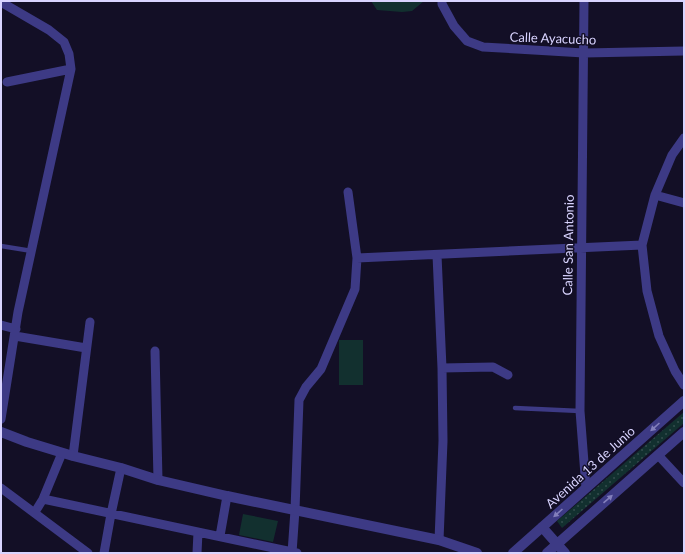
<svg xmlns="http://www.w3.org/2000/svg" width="685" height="554" font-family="Lato,sans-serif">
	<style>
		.grass { fill: url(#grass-dots) }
		.garden { fill: #12302f }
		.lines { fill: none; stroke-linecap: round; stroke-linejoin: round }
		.service { stroke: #3d3a85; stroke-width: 4.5 }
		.minor { stroke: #3d3a85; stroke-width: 9 }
		.tertiary { stroke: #3d3a85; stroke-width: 10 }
		.oneway { fill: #837fbc }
		.labels { text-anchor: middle; stroke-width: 3; stroke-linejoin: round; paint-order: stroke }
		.street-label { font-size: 13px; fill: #d9d4ff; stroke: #130f26 }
	</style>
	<defs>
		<pattern id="grass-dots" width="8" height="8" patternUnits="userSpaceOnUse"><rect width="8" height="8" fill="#12302f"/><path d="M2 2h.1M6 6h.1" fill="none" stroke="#344d4e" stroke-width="1.8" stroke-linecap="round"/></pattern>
	</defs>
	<rect width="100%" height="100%" fill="#130f26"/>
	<!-- grass -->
	<path class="grass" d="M684,412v11l-122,105 -5,-7z"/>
	<!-- garden -->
	<path class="garden" d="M371,1h53l-12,10 -10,1 -25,-2z
		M339,340h24v45h-24z
		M243,514l35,7 -5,21 -34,-7z"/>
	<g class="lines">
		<!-- service -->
		<path class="service" d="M1,246l31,5
			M515,408l65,3"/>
		<!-- minor -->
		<path class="minor" d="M442,1v3l12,22 13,15 16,6 101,6 100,-2
			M584,1l-4,410 6,77
			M1,2l48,28 15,12 5,12 2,15 -53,243 -17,107
			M7,82l64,-13
			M684,138l-12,17 -17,40 -13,50 5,46 12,45 16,35 9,14
			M655,195l29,8
			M437,255l5,113 1,73 -4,99
			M357,258l285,-13
			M1,325l15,4
			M15,336l71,12
			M155,351l3,129
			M442,368l51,-1 15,8
			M658,455l26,28
			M73,456l17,-134
			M1,488l87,65
			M43,499l254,54
			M35,512l8,-13 19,-46
			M220,536l7,-40
			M104,553l7,-39 10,-46
			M197,553l1,-21
			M292,553l3,-43 4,-110 7,-13 15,-18 34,-80 2,-31 -9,-66"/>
		<!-- tertiary -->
		<path class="tertiary" d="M1,432l26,10 46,14 48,12 37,12 69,16 212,44 38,13
			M542,527l23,26
			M513,553l171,-152
			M547,553l137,-121"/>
	</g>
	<!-- one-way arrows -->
	<defs><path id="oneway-solid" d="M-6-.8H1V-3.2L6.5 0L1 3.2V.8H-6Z"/></defs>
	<g class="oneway">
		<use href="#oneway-solid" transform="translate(655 427) rotate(138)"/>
		<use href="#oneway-solid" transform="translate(608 499) rotate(-41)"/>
		<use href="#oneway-solid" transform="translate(558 513) rotate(138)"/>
	</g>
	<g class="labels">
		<!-- street labels -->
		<g class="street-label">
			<text transform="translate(553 38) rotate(2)" y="5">Calle Ayacucho</text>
			<text transform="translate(568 245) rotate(-89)" y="5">Calle San Antonio</text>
			<text transform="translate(590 467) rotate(-42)" y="5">Avenida 13 de Junio</text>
		</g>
	</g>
	<!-- border -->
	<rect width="685" height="554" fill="none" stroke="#d9d4ff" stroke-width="4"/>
</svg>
